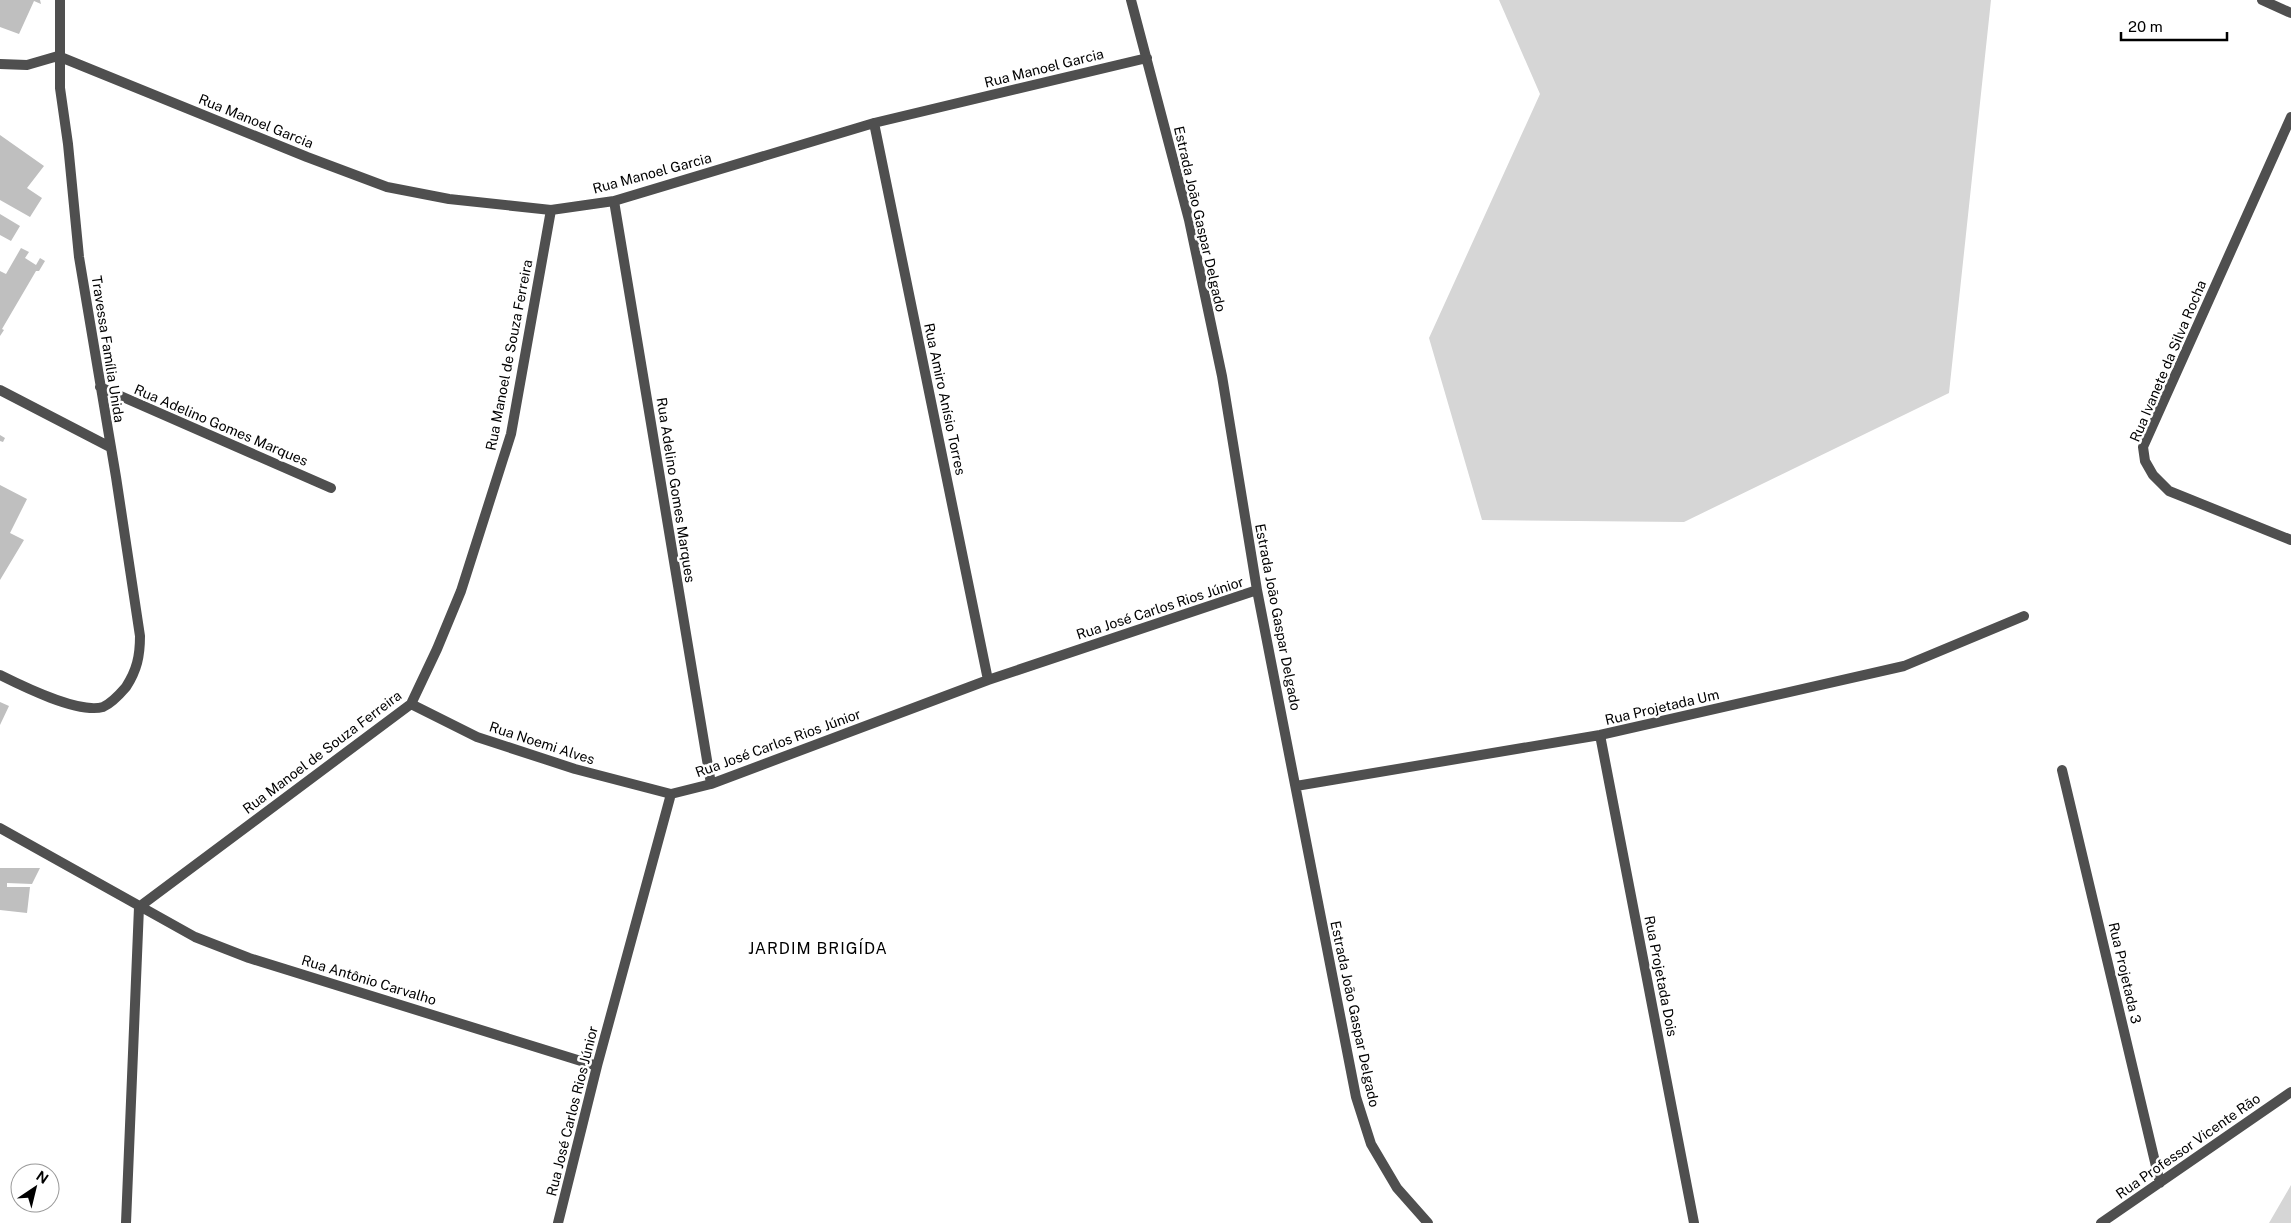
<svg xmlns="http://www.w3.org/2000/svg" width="2291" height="1223" font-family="'Public Sans',sans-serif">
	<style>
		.green { fill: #d6d6d6 }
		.building { fill: #bfbfbf }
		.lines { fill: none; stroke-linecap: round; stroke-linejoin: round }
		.street { stroke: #4f4f4f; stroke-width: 10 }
		.labels { text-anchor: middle; stroke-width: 5; stroke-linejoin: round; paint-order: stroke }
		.street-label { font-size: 14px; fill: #000; stroke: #fff }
		.quarter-label { font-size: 16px; letter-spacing: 1px; fill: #000; stroke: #fff }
	</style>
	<rect width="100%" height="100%" fill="#fff"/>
	<!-- green -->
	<path class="green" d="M1499,0h492l-42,393 -265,129 -202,-2 -53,-182 111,-244z
		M2291,1185v38h-22z"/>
	<!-- building -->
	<path class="building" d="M0,0h40l1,4 -7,-3 -15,33 -19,-7z
		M0,135l44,31 -17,22 15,10 -12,19 -30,-17z
		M0,214l20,12 -9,15 -11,-6z
		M21,248l8,4 -4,6 11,7 4,-7 5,3 -6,10h-3l-34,58 2,1 -4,6v-65l6,3z
		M0,435l5,3 -2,4 -3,-1z
		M0,485l27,14 -17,34 14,7 -24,40z
		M0,702l9,4 -9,19z
		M0,868h40l-8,16 -25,-1v4h23l-3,26 -27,-3z"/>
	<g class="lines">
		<!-- street -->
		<path class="street" d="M1131,0l58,220 33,156 35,214 99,507 15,47 26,44 31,35
			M2262,0l29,13
			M58,56l249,101 80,30 62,12 102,11 63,-9 260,-78 273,-65
			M0,64l27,1 31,-9
			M2291,117l-148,330 2,14 8,14 16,16 122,49
			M874,123l114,557
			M614,201l97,583
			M100,387l231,101
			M0,390l110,57
			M0,675c22,11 78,39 103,32 9,-4 17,-13 23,-20 11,-17 14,-31 14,-51l-24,-159 -37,-220 -11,-113 -8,-56v-88
			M411,704l66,33 98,32 96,25 40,-10 277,-104 269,-90
			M1600,735l94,488
			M2062,770l98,413
			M1296,786l304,-51 304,-69 120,-50
			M0,828l195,109 54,21 348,108
			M139,907l272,-203 26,-55 24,-58 50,-157 40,-224
			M126,1223l13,-316
			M558,1223l39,-157 74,-272
			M2101,1223l190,-131"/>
	</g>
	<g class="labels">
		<!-- street labels -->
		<g class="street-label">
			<text transform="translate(1044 68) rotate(-14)" y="5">Rua Manoel Garcia</text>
			<text transform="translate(256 121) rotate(22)" y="5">Rua Manoel Garcia</text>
			<text transform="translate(652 173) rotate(-15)" y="5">Rua Manoel Garcia</text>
			<text transform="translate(1200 219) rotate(77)" y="5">Estrada João Gaspar Delgado</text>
			<text transform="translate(108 349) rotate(81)" y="5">Travessa Família Unida</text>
			<text transform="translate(509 355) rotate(-79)" y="5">Rua Manoel de Souza Ferreira</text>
			<text transform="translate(2168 361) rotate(-67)" y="5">Rua Ivanete da Silva Rocha</text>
			<text transform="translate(945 399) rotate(78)" y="5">Rua Amiro Anísio Torres</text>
			<text transform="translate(221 425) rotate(23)" y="5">Rua Adelino Gomes Marques</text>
			<text transform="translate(676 490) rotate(81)" y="5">Rua Adelino Gomes Marques</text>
			<text transform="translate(1160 608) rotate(-18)" y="5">Rua José Carlos Rios Júnior</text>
			<text transform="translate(1278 617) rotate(79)" y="5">Estrada João Gaspar Delgado</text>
			<text transform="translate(1662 707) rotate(-13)" y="5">Rua Projetada Um</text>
			<text transform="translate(542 743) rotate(18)" y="5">Rua Noemi Alves</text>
			<text transform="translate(778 743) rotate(-20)" y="5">Rua José Carlos Rios Júnior</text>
			<text transform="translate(322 752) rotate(-37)" y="5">Rua Manoel de Souza Ferreira</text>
			<text transform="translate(2125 973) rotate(77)" y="5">Rua Projetada 3</text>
			<text transform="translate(1661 976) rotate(79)" y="5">Rua Projetada Dois</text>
			<text transform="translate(369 980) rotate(17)" y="5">Rua Antônio Carvalho</text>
			<text transform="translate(1355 1014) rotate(78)" y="5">Estrada João Gaspar Delgado</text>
			<text transform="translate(572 1111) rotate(-76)" y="5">Rua José Carlos Rios Júnior</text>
			<text transform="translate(2188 1146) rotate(-35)" y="5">Rua Professor Vicente Rão</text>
		</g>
		<!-- quarter labels -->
		<g class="quarter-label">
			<text x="818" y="954">JARDIM BRIGÍDA</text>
		</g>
	</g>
	<!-- north arrow -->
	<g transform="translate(35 1188) rotate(35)"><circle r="24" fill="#ffffff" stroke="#999999"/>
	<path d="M0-4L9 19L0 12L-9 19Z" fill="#000000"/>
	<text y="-8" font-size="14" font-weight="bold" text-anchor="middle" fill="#000000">N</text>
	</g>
	<!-- scale -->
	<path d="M2121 32v8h106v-8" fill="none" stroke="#000000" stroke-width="2.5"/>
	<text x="2128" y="32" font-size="15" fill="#000000" stroke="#ffffff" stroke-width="4" paint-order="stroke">20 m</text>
</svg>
